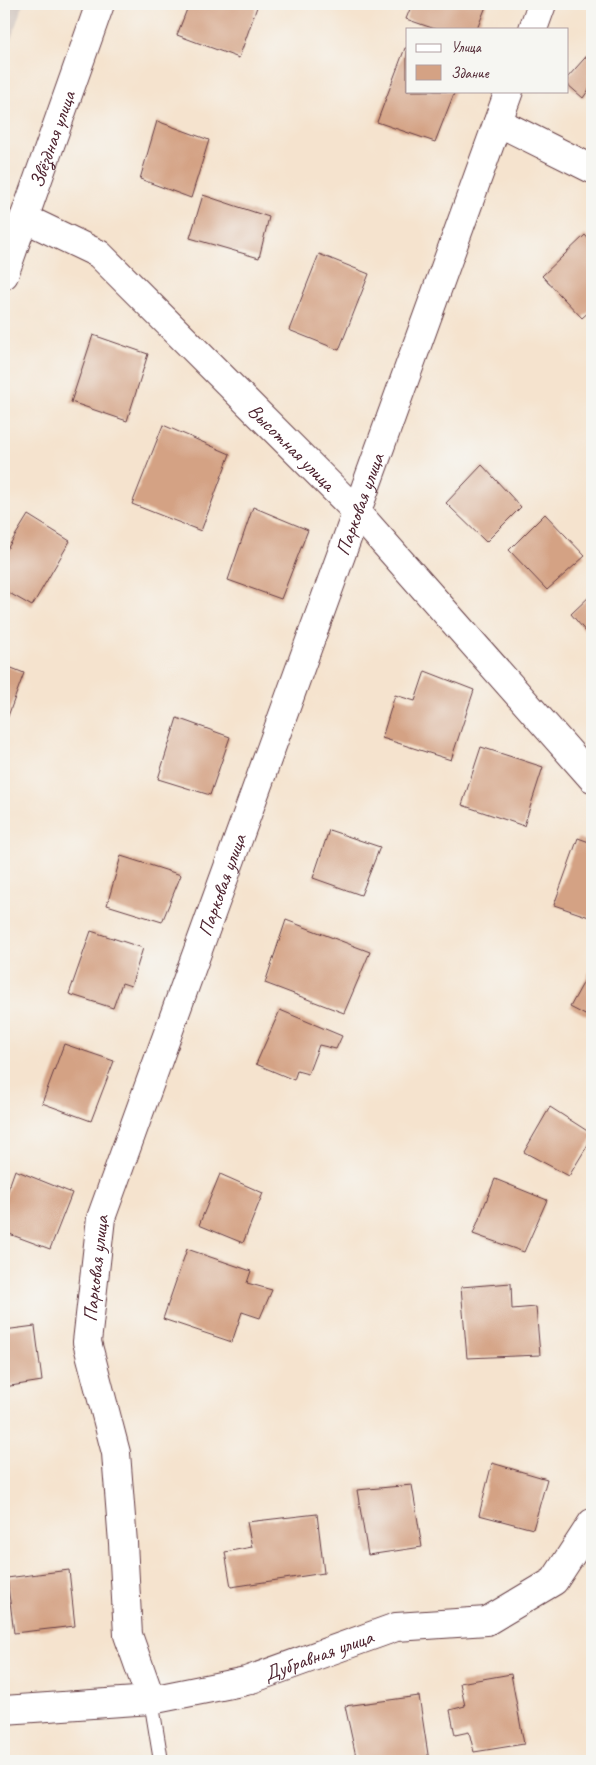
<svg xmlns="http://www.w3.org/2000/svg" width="596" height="1765" font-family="Caveat,sans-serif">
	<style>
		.industrial { fill: #cec1ba }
		.building { fill: #d4a284 }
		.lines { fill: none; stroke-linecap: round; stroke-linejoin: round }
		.service-casing { stroke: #643c43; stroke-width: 16 }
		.minor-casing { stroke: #643c43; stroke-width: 30 }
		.service { stroke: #fff; stroke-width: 14 }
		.minor { stroke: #fff; stroke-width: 28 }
		.labels { text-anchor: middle; stroke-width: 4; stroke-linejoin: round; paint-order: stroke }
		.street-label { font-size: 20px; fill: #4a1f2b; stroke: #f6f6f2 }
	</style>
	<rect width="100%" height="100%" fill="#f6f6f2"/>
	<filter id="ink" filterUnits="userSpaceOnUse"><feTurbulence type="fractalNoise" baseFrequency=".02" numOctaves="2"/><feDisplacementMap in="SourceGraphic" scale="10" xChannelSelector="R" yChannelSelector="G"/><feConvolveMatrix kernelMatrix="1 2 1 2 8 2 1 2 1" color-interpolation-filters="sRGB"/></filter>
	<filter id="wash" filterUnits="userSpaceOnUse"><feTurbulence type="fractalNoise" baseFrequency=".0096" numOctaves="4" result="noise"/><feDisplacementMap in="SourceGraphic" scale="20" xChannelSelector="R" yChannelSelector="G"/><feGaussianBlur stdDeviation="1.12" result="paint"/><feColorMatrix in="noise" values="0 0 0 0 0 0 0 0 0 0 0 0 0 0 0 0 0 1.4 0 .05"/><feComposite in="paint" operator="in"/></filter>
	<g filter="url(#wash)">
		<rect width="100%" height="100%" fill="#f5e3ce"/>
		<!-- industrial -->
		<path class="industrial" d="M4,4h19l-19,55z"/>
		<g id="blocks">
			<!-- building -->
			<path class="building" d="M189,4h69l-19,54 -62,-23z
				M412,4h75l-10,25h-42l-29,-10z
				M405,48h2v43h48l-20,51 -58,-20z
				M592,50v35l-9,13 -16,-14v-6z
				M157,121l52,19 -18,58 -51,-19z
				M203,195l66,22 -10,41 -69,-20z
				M585,235l7,8v66l-10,9 -40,-42z
				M319,254l50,20 -30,76 -50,-20z
				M93,335l55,19 -21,67 -56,-19z
				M163,425l67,29 -29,77 -69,-27z
				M482,465l39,42 -35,35 -40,-39z
				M253,507l55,23 -27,69 -53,-19z
				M545,514l40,42 -38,34 -38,-40z
				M28,515l42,26 -38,65 -28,-16v-36z
				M592,594v45l-21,-25z
				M4,665l20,8 -20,54z
				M425,671l49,19 -23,70 -69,-22 13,-43 20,6z
				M177,718l53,19 -20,58 -52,-16z
				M481,747l62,20 -19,59 -62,-21z
				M329,830l51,17 -19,48 -48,-17z
				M578,838l14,5v75l-38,-13z
				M121,856l60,19 -19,47 -55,-17z
				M286,920l84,32 -26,61 -79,-30z
				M91,931l52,17 -12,38 -9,-3 -9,25 -44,-14z
				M592,967v48l-1,3 -21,-11z
				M280,1010l62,26 -6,13 -17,-4 -11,29 -11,-3 -3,9 -38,-16z
				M64,1044l50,17 -23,60 -49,-18z
				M550,1107l42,27v4l-23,38 -45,-24z
				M15,1170l57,23 -22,56 -46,-17v-31z
				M220,1174l43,19 -20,50 -44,-18z
				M495,1179l52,21 -23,52 -51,-18z
				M187,1249l64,22 -4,12 25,7 -12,28 -18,-6 -10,30 -69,-23z
				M511,1283l1,26 24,-2 4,48 -73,3 -6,-71z
				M35,1326l7,55 -38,6v-57z
				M492,1463l55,16 -14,50 -54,-14z
				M412,1485l10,62 -54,8 -11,-65z
				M317,1514l7,59 -93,14 -6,-35 27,-5 -5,-25z
				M69,1570l6,56 -61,7 -7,-55z
				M511,1674l13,70 -50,8 -5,-20 -14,3 -5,-25 15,-4 -5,-23z
				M419,1696l10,65h-72l-12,-55z"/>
		</g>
	</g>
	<g filter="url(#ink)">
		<use href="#blocks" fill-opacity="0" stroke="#643c43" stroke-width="1"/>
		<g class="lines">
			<!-- service casing -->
			<g class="service-casing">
				<path id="service" d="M151,1700l10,61"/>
			</g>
			<!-- minor casing -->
			<g class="minor-casing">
				<g id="minor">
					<path d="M533,29l9,-25"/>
					<path d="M498,122l94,47"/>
					<path id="s1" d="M24,218l75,36 257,257 236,267"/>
					<path id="s2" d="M4,275l96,-271"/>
					<path id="s3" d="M151,1700l-23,-65 -5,-92 -7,-90 -29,-111 14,-124 408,-1127"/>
					<path id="s4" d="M4,1710l147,-10 95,-19 150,-54 91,-6 67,-40 38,-58"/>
				</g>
			</g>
			<!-- service -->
			<use href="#service" class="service"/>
			<!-- minor -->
			<use href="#minor" class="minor"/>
		</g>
	</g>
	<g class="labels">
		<!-- street labels -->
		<g class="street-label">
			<text dy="7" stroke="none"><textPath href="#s2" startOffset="144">Звёздная улица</textPath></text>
			<text dy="7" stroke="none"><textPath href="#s1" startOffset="356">Высотная улица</textPath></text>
			<text dy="7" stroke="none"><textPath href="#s3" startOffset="1250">Парковая улица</textPath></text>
			<text dy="7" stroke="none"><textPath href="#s3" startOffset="845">Парковая улица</textPath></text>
			<text dy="7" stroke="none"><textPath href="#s3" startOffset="440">Парковая улица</textPath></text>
			<text dy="7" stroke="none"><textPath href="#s4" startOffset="321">Дубравная улица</textPath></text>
		</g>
	</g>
	<!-- margin -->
	<rect width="596" height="1765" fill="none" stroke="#f6f6f2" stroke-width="20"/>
	<!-- legend -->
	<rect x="406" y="28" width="162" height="65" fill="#f6f6f2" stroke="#b1a0a2"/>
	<rect x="416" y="44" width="25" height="8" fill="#ffffff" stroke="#b1a0a2"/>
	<text x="451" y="52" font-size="15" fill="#4a1f2b">Улица</text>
	<rect x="416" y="65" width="25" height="15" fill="#d4a284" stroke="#b1a0a2"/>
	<text x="451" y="78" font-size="15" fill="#4a1f2b">Здание</text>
</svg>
